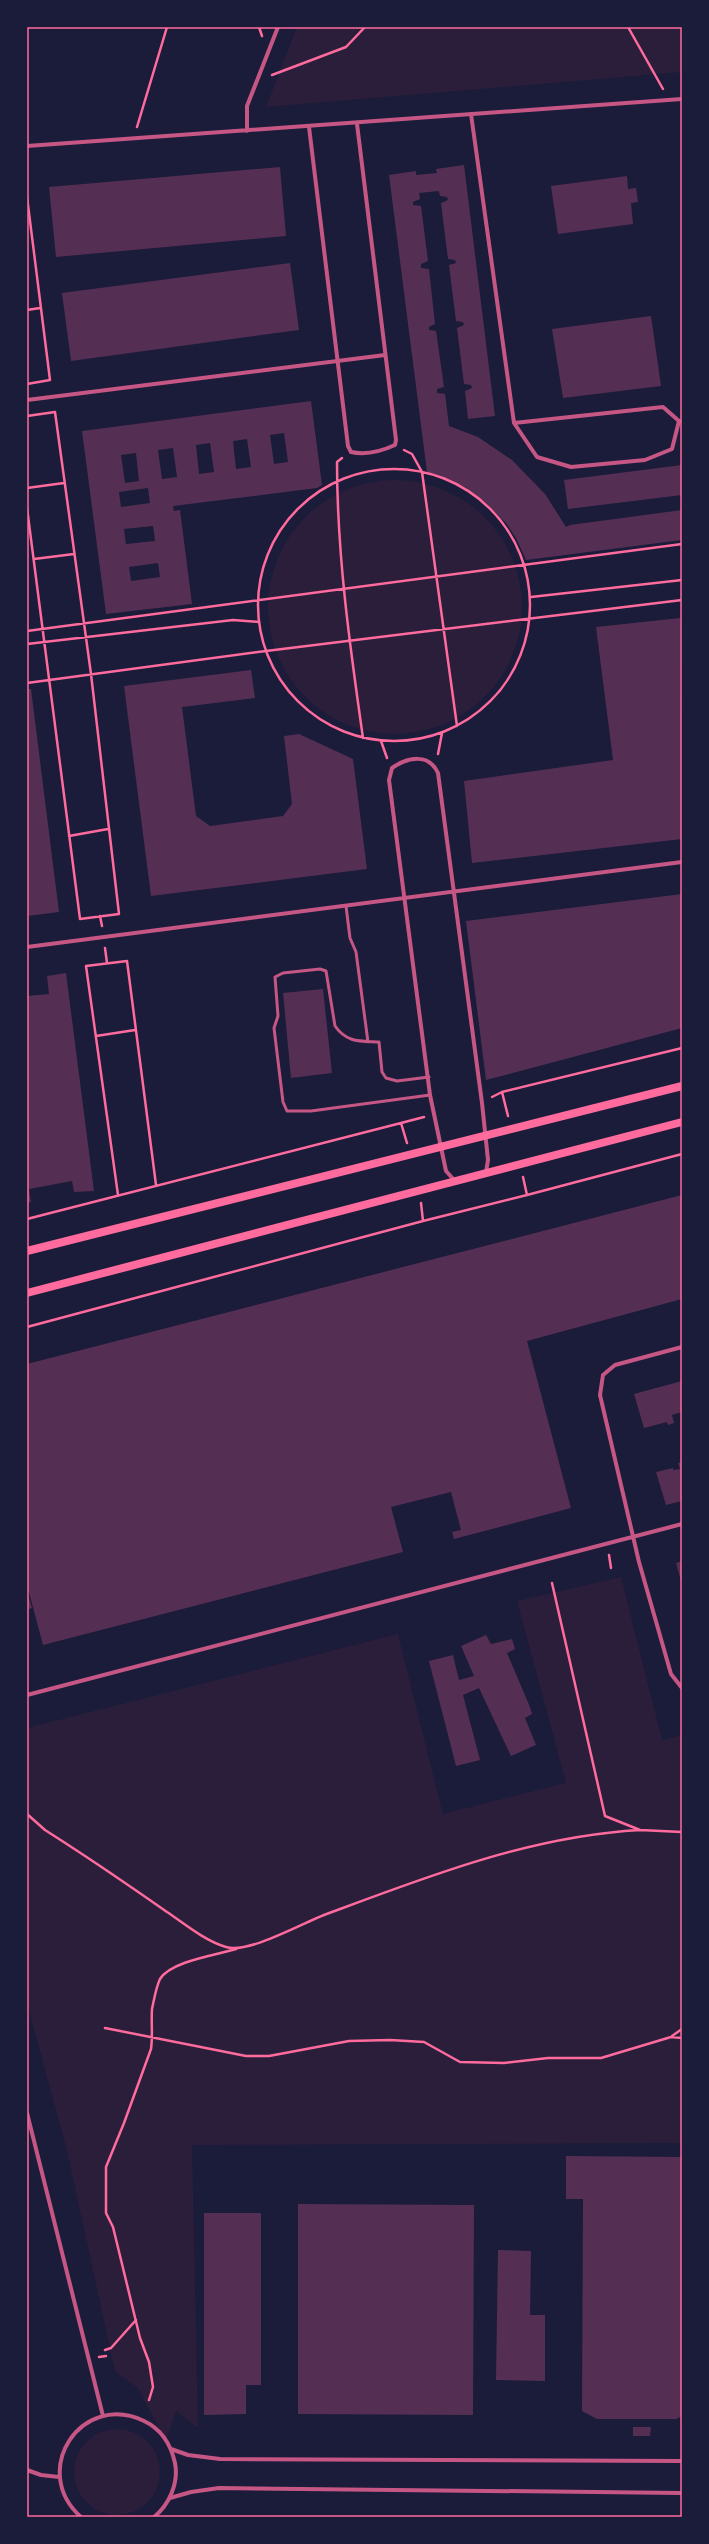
<svg xmlns="http://www.w3.org/2000/svg" width="709" height="2544" font-family="'Public Sans',sans-serif">
	<style>
		.green { fill: #2a1e3b }
		.building { fill: #542f53; fill-rule: evenodd }
		.lines { fill: none; stroke-linecap: round; stroke-linejoin: round }
		.path { stroke: #ff6b9d; stroke-width: 2.5 }
		.service { stroke: #c65784; stroke-width: 3 }
		.minor { stroke: #c65784; stroke-width: 4 }
		.secondary { stroke: #ff6b9d; stroke-width: 8 }
		.neatline { fill: none; stroke: #ff6b9d; stroke-width: 1.5 }
	</style>
	<rect width="100%" height="100%" fill="#1b1b3a"/>
	<!-- green -->
	<path class="green" d="M297,27h385v45l-416,35z
		M268 607a127 127 0 1 1 254 0a127 127 0 1 1-254 0Z
		M621,1577l41,163 20,-5v408l-490,2 6,283 -22,-17 -10,30 -28,-53 -23,-17 -48,-220 -40,-148v-275l371,-94 45,180 123,-31 -49,-182z
		M74 2472a43 43 0 1 1 86 0a43 43 0 1 1-86 0Z"/>
	<!-- building -->
	<path class="building" d="M464,165l31,251 -27,3 -3,-28 7,-3 -1,-3 -7,-1 -7,-56 7,-3 -1,-3 -7,-1 -7,-56 7,-2 -1,-3 -7,-1 -7,-56 7,-3 -1,-3 -7,-1 -1,-5 -20,2 1,6 -7,3v3l8,1 7,55 -7,3v4l8,1 6,55 -6,3v3l7,1 8,56 -7,2v4l8,1 4,32 29,11 34,23 33,34 21,33 4,-2 112,-15v30l-156,20 -10,-22 -10,-15 -20,-20 -21,-16 -38,-15 -38,-297 27,-4v4l21,-2 -1,-4z
		M280,167l6,69 -230,21 -7,-70z
		M627,176l1,13 8,-1 2,14 -7,1 2,21 -75,10 -7,-48z
		M290,263l9,67 -228,31 -9,-68z
		M651,316l10,70 -98,12 -11,-69z
		M311,401l11,84 -5,3 -144,18 1,5 6,-1 12,94 -86,10 -24,-183zM284,433l4,29 -14,2 -4,-29zM247,439l4,28 -15,2 -3,-28zM210,443l4,29 -15,2 -3,-29zM173,448l4,29 -15,2 -4,-29zM136,453l3,28 -14,2 -4,-28zM148,488l2,15 -29,4 -2,-15zM153,526l2,15 -29,3 -2,-15zM158,563l2,14 -29,4 -2,-14z
		M682,465v30l-114,14 -4,-29z
		M680,618l2,221 -210,24 -8,-82 149,-21 -17,-133z
		M251,670l4,28 -73,9 14,109 14,10 73,-10 9,-12 -8,-68 15,-2 54,25 14,110 -216,27 -27,-210z
		M27,689h4l28,223 -32,4z
		M682,894v134l-196,52 -20,-159z
		M66,973l28,218 -20,1 -2,-11 -43,8 2,13 -4,1v-207l22,-2 -2,-18z
		M323,989l9,84 -41,5 -8,-85z
		M682,1195v104l-155,42 44,167 -117,31 -2,-7 9,-2 -10,-38 -60,15 12,45 -360,93 -16,-60v-221z
		M682,1381v31l-10,3 2,8 -6,2 -1,-3 -23,6 -10,-34z
		M682,1462v39l-16,4 -10,-33 17,-4v2l7,-1 -2,-6z
		M682,1561v24l-6,-22z
		M27,1592l5,16 -5,2z
		M486,1635l5,9 21,-5 3,10 -8,4 23,54 2,7 -7,4 11,27 -25,11 -32,-68 -16,7 17,65 -24,6 -27,-105 24,-6 6,25 15,-4 -13,-30z
		M566,2156l116,1v259l-6,3h-79l-15,-8 1,-212h-17z
		M298,2204l176,1 -1,210 -175,-1z
		M204,2213h57v172h-15v29l-42,1z
		M498,2250l33,1 -1,64h15v66l-49,-1z
		M633,2427h18l-1,9h-17z"/>
	<g class="lines">
		<!-- path -->
		<path class="path" d="M259,27l3,9
			M628,27l35,62
			M272,75l74,-28 19,-20
			M137,127l30,-100
			M27,197l23,183 -23,4
			M27,310l13,-2
			M27,416l28,-4 36,262 28,240 -39,5 -53,-411
			M404,450l8,4 10,18 35,254
			M342,458l-5,4c0,93 13,185 26,276
			M258 605a136 136 0 1 1 272 0a136 136 0 1 1-272 0Z
			M27,488l37,-5
			M34,559l40,-5
			M531,597l151,-17
			M27,631l655,-87
			M27,644l206,-24 26,2
			M27,683l239,-32 416,-51
			M381,741l6,17
			M438,754l4,-21
			M69,836l39,-7
			M100,916l2,10
			M105,948l2,15
			M96,1036l39,-6
			M492,1097l10,-5
			M508,1116l-6,-24 180,-44
			M401,1123l23,-6
			M523,1177l4,18 155,-41
			M118,1195l-32,-229 41,-5 29,224
			M421,1203l2,18 104,-26
			M27,1219l374,-96 6,20
			M27,1327l396,-106
			M609,1555l2,13
			M552,1583l53,233 35,14 42,2
			M27,1814l18,16c41,26 82,54 122,82 18,12 38,29 59,35 22,7 75,-23 98,-32 102,-38 206,-79 316,-85
			M105,2028l141,28h23l80,-15 41,-1 34,2 36,20 44,1 44,-5h53l70,-21 11,1
			M672,2036l10,-7
			M105,2350l6,-2 25,-28
			M99,2357l7,-1
			M149,2400l4,-13 -4,-25 -9,-24 -27,-111 -7,-14v-46l18,-44 27,-74c2,-14 0,-26 1,-40 2,-9 4,-22 8,-30 11,-18 57,-24 76,-30"/>
		<!-- service -->
		<path class="service" d="M346,906l4,32 6,14 12,90
			M429,1077l-32,4 -11,-3 -4,-6 -3,-30c-19,-1 -32,1 -44,-16l-9,-55 -6,-2 -37,4 -8,4 3,39 -4,12 9,74 4,9h24l119,-16"/>
		<!-- minor -->
		<path class="minor" d="M471,114l43,309 23,34 34,10 74,-7 27,-11 7,-28 -16,-14 -149,16
			M309,127l39,319 3,6c14,3 31,-1 44,-7l1,-5 -39,-316
			M247,131v-25l31,-79
			M27,146l655,-47
			M27,400l358,-45
			M27,947l655,-85
			M455,1181l-9,-10 -16,-76 -41,-315 3,-12c16,-11 37,-15 46,5l44,330 6,57 -2,12
			M682,1347l-67,18 -12,10 -3,20 39,167 32,112 11,14
			M27,1695l655,-171
			M27,2113l76,303
			M171,2449l17,6 32,4 462,2
			M27,2470l14,5 18,2
			M170,2498l21,-6 28,-4 463,5
			M81,2517c-52,-46 0,-126 63,-96 17,8 27,24 31,42 4,20 -6,42 -21,54"/>
		<!-- secondary -->
		<path class="secondary" d="M27,1251l655,-165
			M27,1293l655,-171"/>
	</g>
	<!-- border -->
	<rect width="709" height="2544" fill="none" stroke="#1b1b3a" stroke-width="56"/>
	<rect x="28" y="28" width="653" height="2488" class="neatline"/>
</svg>
